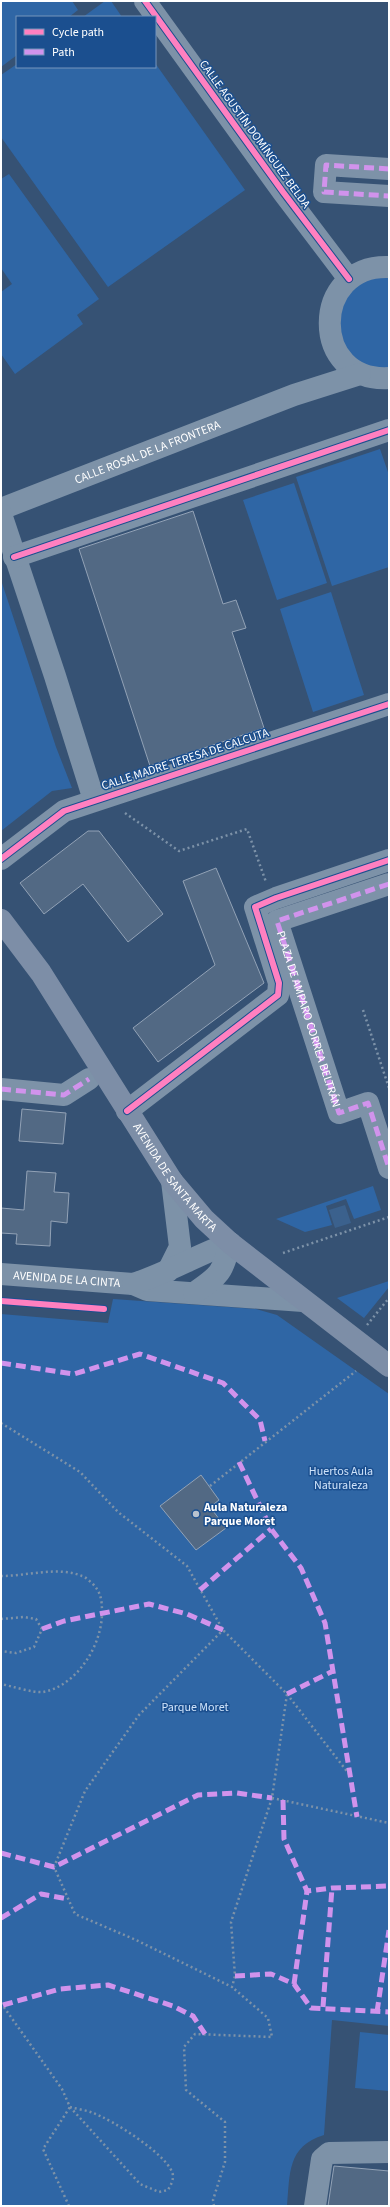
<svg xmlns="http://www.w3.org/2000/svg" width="390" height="2207" font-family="'Source Sans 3',sans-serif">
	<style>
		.green { fill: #2f66a5 }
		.water { fill: #3b618d }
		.building { fill: #526984; stroke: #92a2b6 }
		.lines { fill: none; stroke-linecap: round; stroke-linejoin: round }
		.path { stroke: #7d92a8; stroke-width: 2.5; stroke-dasharray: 2 3; stroke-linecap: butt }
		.minor { stroke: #7d92a8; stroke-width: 22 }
		.major { stroke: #7d8ea7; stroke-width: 22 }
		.quiet { stroke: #d193ec; stroke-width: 5; stroke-dasharray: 10 5; stroke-linecap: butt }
		.cycleway-casing { stroke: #1b4f8f; stroke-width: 8 }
		.cycleway { stroke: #ff80c0; stroke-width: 6 }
		.poi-dot { fill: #b9c2ce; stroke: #1b4f8f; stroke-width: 1.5 }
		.labels { text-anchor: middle; stroke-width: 3; stroke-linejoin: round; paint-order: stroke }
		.street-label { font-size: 12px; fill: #fff; stroke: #1b4f8f }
		.park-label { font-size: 12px; fill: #cfe3fa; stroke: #1b4f8f }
		.poi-label { font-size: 12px; font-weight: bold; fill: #fff; stroke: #1b4f8f; text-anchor: start }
	</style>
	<rect width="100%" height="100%" fill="#365274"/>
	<!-- green -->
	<path class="green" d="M1,1h71l6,9 -9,7h-52v38l-16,12z
		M105,1h6l11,16h-39z
		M155,63l90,127 -137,97 -107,-150v-62l16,-11v3h138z
		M9,174l90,125 -22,16 6,9 -68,50 -14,-20v-62l11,-8 -11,-16v-89z
		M389,276v96l-29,-6 -20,-23 -3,-31 6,-14 25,-20z
		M380,449l9,26v92l-57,19 -36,-109z
		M294,483l33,100 -50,17 -34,-100z
		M1,580l55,167 16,41 -20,3 -51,40z
		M331,592l33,103 -51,17 -33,-103z
		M373,1186l8,24 -27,9 -8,-20 -20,7 6,19 -27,7 -29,-13z
		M389,1281v6l-25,31 -27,-20z
		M113,1299l143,10 21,6 112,79v632l-57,-6 -8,115c-37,11 -34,39 -37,71h-286v-892l107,9z
		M360,2032l29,3v56l-34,-3z"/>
	<!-- water -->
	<path class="water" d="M345,1205l6,18 -16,5 -6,-18z"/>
	<!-- building -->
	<path class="building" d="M193,511l30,93 13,-4 10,28 -14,4 32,96 -114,38 -71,-217z
		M88,831h11l64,83 -35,28 -45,-58 -39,30 -24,-31z
		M216,868l48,115 -106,79 -25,-34 82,-63 -32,-84z
		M22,1109l44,4 -3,31 -44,-3z
		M27,1171l29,2 -2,19 15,1 -2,30 -16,-2 -1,25 -34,-2 1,-10 -16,-1v-25l23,2z
		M201,1475l18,25 -9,7 16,21 -30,22 -36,-44z
		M334,2166l55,5v35h-61z"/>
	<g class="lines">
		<!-- path -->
		<path class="path" d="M125,813l54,38 68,-22 19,53
			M363,1010l26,78
			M283,1253l106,-36
			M367,1325l22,-27
			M1,1423l79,49 38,40 69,54 36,64 64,64 -15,104 -41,124 4,54 -3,11 -96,-47 -61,-26 -21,-47 31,-76 54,-76 84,-85
			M210,1486l146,-115
			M1,1576c26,0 57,-10 81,0 4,1 7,5 10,7 9,9 10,17 10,30 0,32 -25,73 -59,79 -10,1 -32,-6 -42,-8
			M1,1619l23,-2 12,2 6,10 -8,18 -18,6 -15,-2
			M287,1694l62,80
			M272,1798l117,25
			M1,2003l61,86 8,18 70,77 19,8 9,-2c2,-4 5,-8 5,-14 -1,-19 -62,-57 -80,-63 -7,-3 -16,-4 -23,-6
			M69,2206l-26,-57 27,-42
			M214,2206l-1,-6 12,-38v-40l-39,-32 -2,-43 11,-13 77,3 -4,-19 -36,-31"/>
		<!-- minor -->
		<g class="minor">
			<path d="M145,1l138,191 66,87"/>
			<path d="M389,169l-63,-4 -2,27 65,4"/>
			<path d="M389,267c-79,-3 -79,116 0,111"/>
			<path id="s1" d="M1,509l293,-114 66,-21"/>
			<path d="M1,514l54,162 39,124"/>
			<path d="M14,557l375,-127"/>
			<path d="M1,859l63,-48 325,-107"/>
			<path d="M389,884l-112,37 62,192 29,-10 21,65"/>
			<path d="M1,1089l63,6 25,-16"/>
			<path d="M127,1111l151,-116 1,-12 -24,-76 21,-9 113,-38"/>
			<path d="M168,1271l12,-24 -8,-66"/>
			<path id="s2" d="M1,1274l132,10 14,6 156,11"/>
			<path d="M133,1284c34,-11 64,-29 97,-41"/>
			<path d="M194,1293c26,-18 28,-19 36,-50"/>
			<path d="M315,2206l7,-47 7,-6 60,-1"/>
		</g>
		<!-- major -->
		<path class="major" id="s3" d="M1,920l40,53 131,208 32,38 26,24 159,123"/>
		<!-- quiet -->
		<g class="quiet">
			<path d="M389,169l-63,-4 -2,27 65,4"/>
			<path id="s4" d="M389,884l-112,37 62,192 29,-10 21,65"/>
			<path d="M1,1089l63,6 25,-16"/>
			<path d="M1,1363l73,11 66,-20 83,29 37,37 5,21"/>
			<path d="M239,1462l32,67 30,39 24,55 32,194"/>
			<path d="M200,1590l71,-61"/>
			<path d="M42,1629l22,-8 85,-17 38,10 36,16"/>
			<path d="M287,1694l46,-23"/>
			<path d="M283,1800l1,39 23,52 25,-3 57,-2"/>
			<path d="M1,1853l53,14 144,-72 39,-2 35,5"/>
			<path d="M1,1918l40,-24 27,5"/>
			<path d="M235,1976l36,-2 23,10 17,24 78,4"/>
			<path d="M294,1984l13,-93"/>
			<path d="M3,2005l57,-16 48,-4 65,21 20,10 12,18"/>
			<path d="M323,2007l9,-119"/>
			<path d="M377,2012l12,-82"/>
		</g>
		<!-- cycleway casing -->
		<g class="cycleway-casing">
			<path id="cycleway" d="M145,1l138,191 66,87
				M14,557l375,-127
				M1,859l63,-48 325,-107
				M127,1111l151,-116 1,-12 -24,-76 21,-9 113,-38
				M1,1301l103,8"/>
		</g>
		<!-- cycleway -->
		<use href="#cycleway" class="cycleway"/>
	</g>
	<!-- markers -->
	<circle class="poi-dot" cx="196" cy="1514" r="4"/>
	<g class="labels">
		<!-- street labels -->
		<g class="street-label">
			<text transform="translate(255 134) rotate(54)" y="4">CALLE AGUSTÍN DOMÍNGUEZ BELDA</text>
			<text dy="4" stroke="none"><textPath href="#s1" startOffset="157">CALLE ROSAL DE LA FRONTERA</textPath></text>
			<text transform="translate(185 759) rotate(-18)" y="4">CALLE MADRE TERESA DE CALCUTA</text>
			<text dy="4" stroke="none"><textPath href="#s4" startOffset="221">PLAZA DE AMPARO CORREA BELTRÁN</textPath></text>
			<text dy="4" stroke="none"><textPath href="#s3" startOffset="311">AVENIDA DE SANTA MARTA</textPath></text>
			<text dy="4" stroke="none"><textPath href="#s2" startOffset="66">AVENIDA DE LA CINTA</textPath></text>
		</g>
		<!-- park labels -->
		<g class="park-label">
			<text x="341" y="1475">Huertos Aula<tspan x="341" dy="14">Naturaleza</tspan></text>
			<text x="195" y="1711">Parque Moret</text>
		</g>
		<!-- poi labels -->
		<g class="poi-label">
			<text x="204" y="1511">Aula Naturaleza<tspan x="204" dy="14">Parque Moret</tspan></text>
		</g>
	</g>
	<!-- border -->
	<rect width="390" height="2207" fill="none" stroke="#ffffff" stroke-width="4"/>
	<!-- legend -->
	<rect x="16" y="16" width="140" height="52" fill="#1b4f8f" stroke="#7695bc"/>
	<rect x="24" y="29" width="20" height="6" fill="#ff80c0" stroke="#7695bc"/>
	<text x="52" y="36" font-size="12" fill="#ffffff">Cycle path</text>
	<rect x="24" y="49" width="20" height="6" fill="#d193ec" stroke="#7695bc"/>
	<text x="52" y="56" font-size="12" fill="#ffffff">Path</text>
</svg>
